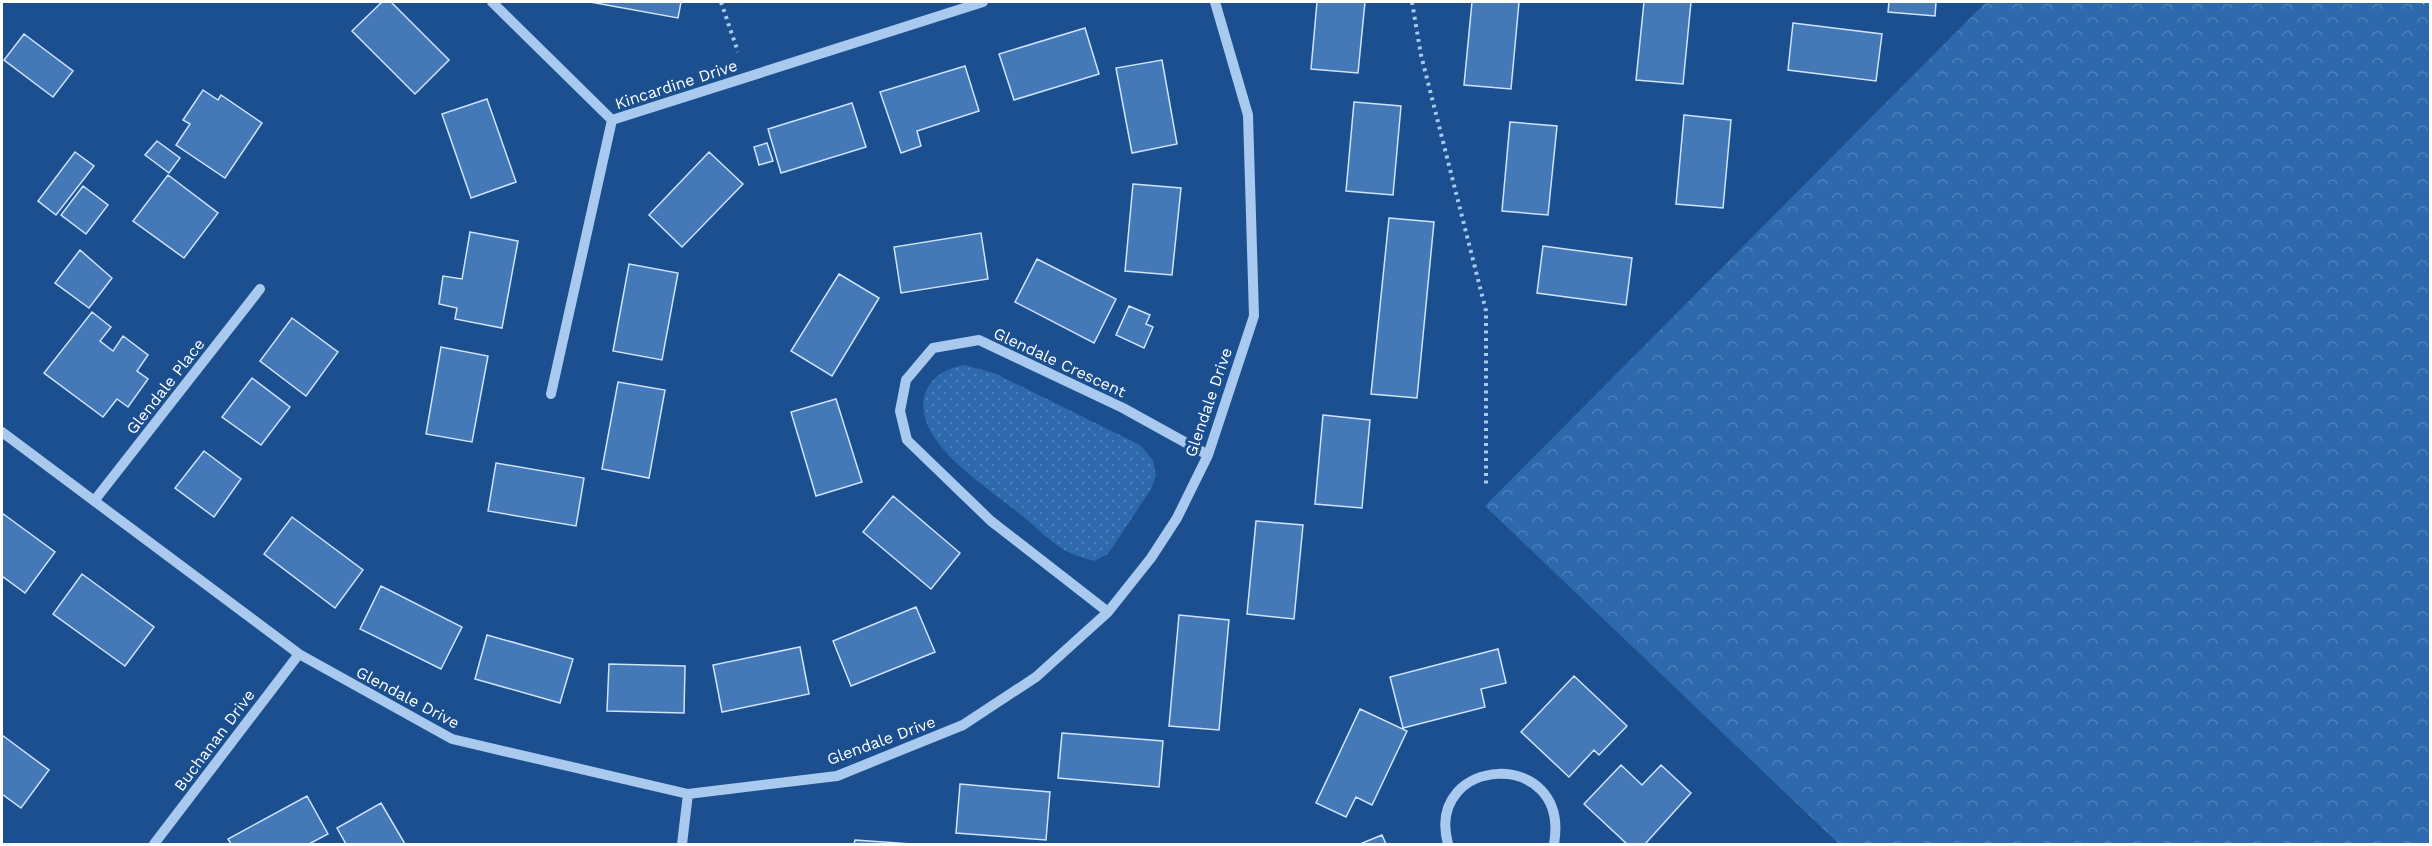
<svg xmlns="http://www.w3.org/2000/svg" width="2432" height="846" font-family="'Work Sans',sans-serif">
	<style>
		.grass { fill: url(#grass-dots) }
		.forest { fill: url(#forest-crowns) }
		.building { fill: #4478b7; stroke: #cfe3fa; stroke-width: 1.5 }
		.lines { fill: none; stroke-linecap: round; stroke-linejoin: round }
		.path { stroke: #a9c9ee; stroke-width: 4; stroke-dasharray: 3 4.5; stroke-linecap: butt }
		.minor { stroke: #a9c9ee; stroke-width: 10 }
		.labels { text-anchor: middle; stroke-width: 6; stroke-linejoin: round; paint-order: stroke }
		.street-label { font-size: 16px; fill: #fff; stroke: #1b4f8f }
	</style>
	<defs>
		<pattern id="grass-dots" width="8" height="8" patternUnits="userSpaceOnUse" patternTransform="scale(1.5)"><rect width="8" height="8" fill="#2e69ad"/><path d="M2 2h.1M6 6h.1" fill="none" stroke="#4d80b9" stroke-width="1.8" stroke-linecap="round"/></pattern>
		<pattern id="forest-crowns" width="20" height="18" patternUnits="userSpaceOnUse" patternTransform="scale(1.5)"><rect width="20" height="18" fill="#2e69ad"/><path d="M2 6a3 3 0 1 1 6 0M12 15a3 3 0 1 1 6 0" fill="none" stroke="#4d80b9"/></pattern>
	</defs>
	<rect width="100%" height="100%" fill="#1b4f8f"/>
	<!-- grass -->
	<path class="grass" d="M964,365l30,8 146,72 13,15 3,16 -5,13 -43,65 -14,7c-10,-3 -21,-6 -30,-11 -15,-9 -29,-24 -43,-35 -27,-22 -65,-47 -85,-75 -24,-33 -13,-68 28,-75z"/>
	<!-- forest -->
	<path class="forest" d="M1986,2h444v842h-591l-354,-338z"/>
	<!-- building -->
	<path class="building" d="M382,2h9l58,58 -34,34 -63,-63z
		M590,2h91l-3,16z
		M1317,2h48l-7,71 -47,-4z
		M1472,2h47l-8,87 -47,-4z
		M1644,2h47l-8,82 -47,-4z
		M1889,2h47l-1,14 -47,-4z
		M1793,23l89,11 -6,47 -88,-11z
		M1085,28l14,46 -85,26 -15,-46z
		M24,34l49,37 -20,26 -49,-37z
		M1162,60l15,84 -45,9 -16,-85z
		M965,66l14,45 -62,20 4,15 -20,7 -21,-61z
		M203,90l15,10 3,-5 41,28 -37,55 -49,-33 14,-21 -7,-4z
		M487,99l29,83 -45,16 -29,-84z
		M1354,102l47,4 -8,89 -47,-4z
		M852,103l14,44 -85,26 -13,-44z
		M1684,115l47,5 -8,88 -47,-4z
		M1510,122l47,4 -9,89 -46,-4z
		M157,141l23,17 -11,15 -24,-18z
		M767,143l6,18 -14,4 -5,-18z
		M75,152l19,14 -38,49 -18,-14z
		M709,152l34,32 -61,63 -33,-32z
		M168,175l50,38 -34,45 -51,-37z
		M1133,184l48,4 -9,87 -47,-4z
		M83,186l25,19 -22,29 -25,-19z
		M1389,218l45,4 -17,176 -46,-4z
		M470,232l48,9 -16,87 -47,-9 2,-11 -18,-4 4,-28 19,3z
		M981,233l7,46 -87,14 -7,-46z
		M1543,246l89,12 -6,47 -89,-12z
		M80,250l32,28 -23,30 -34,-25z
		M1037,259l79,40 -22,44 -79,-41z
		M629,264l49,9 -16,87 -49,-9z
		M839,274l40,24 -47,78 -41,-25z
		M1129,306l21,9 -4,9 7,3 -9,21 -28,-13z
		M92,312l19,15 -11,14 13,10 10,-15 25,19 -11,16 11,8 -20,28 -11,-8 -14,18 -59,-44z
		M292,318l46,34 -32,44 -46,-35z
		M441,347l47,9 -16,86 -46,-8z
		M252,378l38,29 -29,38 -39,-28z
		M618,382l47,8 -16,88 -47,-9z
		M836,399l26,83 -46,14 -25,-84z
		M1323,415l47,5 -8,88 -47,-4z
		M204,451l37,28 -27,38 -39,-29z
		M496,463l88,15 -8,48 -88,-15z
		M893,496l67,57 -29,36 -68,-57z
		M2,513l53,39 -30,41 -23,-17z
		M292,517l71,53 -28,38 -71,-54z
		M1256,521l47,4 -9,94 -47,-5z
		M82,574l72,53 -29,39 -72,-52z
		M381,586l81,41 -21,42 -81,-40z
		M916,607l19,45 -84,34 -18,-45z
		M1179,615l50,5 -10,110 -50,-4z
		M487,635l86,24 -13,44 -85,-24z
		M800,647l9,47 -87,18 -9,-47z
		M1498,649l8,34 -25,6 4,18 -82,21 -13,-51z
		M609,664l76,2 -1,47 -77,-2z
		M1574,676l53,50 -28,29 -5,-5 -25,27 -48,-45z
		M1360,709l47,22 -35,74 -16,-8 -10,20 -30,-14z
		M1062,733l101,8 -4,46 -101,-9z
		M2,735l47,35 -28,38 -19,-14z
		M1621,765l21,20 19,-20 30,28 -46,51h-18l-43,-40z
		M960,784l90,8 -4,48 -90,-7z
		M307,796l21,38 -19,10h-78l-3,-5z
		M381,803l24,41h-59l-9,-16z
		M1382,835l4,9h-26z
		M855,840l57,4h-58z"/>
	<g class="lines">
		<!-- path -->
		<path class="path" d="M721,2l17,50
			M1412,2l9,53 65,256v175
			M2424,2l1,1"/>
		<!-- minor -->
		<path class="minor" d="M492,2l120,118
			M612,120l371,-118
			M551,394l61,-274
			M2,432l297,222 153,85 236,55 149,-18 126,-51 73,-48 72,-65 43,-54 26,-40 31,-63 46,-139 -6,-201 -33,-113
			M94,501l166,-212
			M1108,612l-117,-91 -84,-81 -7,-29 6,-31 27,-32 46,-8 144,68 85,47
			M154,844l145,-190
			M682,844l6,-50
			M1448,844c-24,-89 123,-98 106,0"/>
	</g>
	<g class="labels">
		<!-- street labels -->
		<g class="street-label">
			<text transform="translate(676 84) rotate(-18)" y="6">Kincardine Drive</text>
			<text transform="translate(1060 362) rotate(25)" y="6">Glendale Crescent</text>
			<text transform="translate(165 386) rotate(-52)" y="6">Glendale Place</text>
			<text transform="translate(1208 402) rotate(-71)" y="6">Glendale Drive</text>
			<text transform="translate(408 697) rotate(28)" y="6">Glendale Drive</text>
			<text transform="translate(214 740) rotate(-53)" y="6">Buchanan Drive</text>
			<text transform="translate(881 740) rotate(-20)" y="6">Glendale Drive</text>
		</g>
	</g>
	<!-- border -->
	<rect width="2432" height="846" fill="none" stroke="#ffffff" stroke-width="6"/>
</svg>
